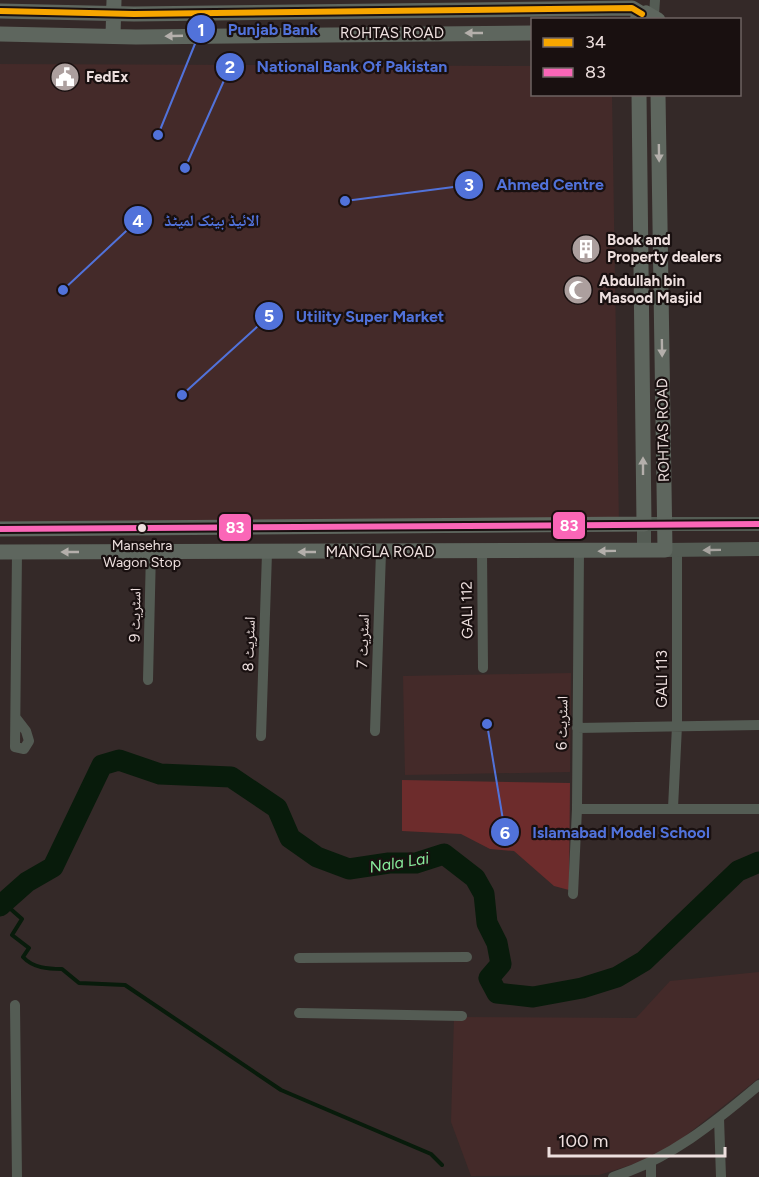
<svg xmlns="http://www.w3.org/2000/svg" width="759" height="1177" font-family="Figtree,'Noto Naskh Arabic',sans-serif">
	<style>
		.built { fill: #442a29 }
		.green { fill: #6d2c2c }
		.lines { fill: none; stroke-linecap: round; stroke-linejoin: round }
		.stream { stroke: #081b0b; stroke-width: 4 }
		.river { stroke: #081b0b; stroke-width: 21 }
		.minor { stroke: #545c54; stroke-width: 10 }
		.tertiary { stroke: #545c54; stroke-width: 14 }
		.secondary { stroke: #5e665e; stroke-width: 15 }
		.bus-1-casing { stroke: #191010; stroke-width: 10 }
		.bus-2-casing { stroke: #191010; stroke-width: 10 }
		.bus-1 { stroke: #f7a600; stroke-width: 6 }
		.bus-2 { stroke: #fa66b7; stroke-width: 6 }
		.oneway { fill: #b4afab }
		.oneway2 { fill: #a8a4a0 }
		.bus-dot { fill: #eddfde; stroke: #191010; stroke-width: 2 }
		.labels { text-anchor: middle; stroke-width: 4.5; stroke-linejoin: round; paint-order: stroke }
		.bus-label { font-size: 14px; fill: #eddfde; stroke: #191010 }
		.street-label { font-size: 15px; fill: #eddfde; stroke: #191010 }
		.poi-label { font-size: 15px; font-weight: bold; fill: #eddfde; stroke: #191010; text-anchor: start }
		.water-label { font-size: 16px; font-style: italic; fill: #88ec9c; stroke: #191010 }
		.leader { fill: none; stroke: #5172da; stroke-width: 2 }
		.callout-dot { fill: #5172da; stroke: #191010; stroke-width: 2 }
		.mark-label { font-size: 18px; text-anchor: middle; font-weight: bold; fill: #fff }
		.callout-label { font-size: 16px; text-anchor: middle; font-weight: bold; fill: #5172da; stroke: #191010; stroke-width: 4.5; stroke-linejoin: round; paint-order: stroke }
		.line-badge { stroke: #191010; stroke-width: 2 }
		.badge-label { font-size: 16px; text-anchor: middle; font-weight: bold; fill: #fff }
	</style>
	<rect width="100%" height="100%" fill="#342928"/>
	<!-- built -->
	<path class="built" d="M0,64l532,2v28l80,1 7,431 -619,1z
		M571,673l-1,99 -165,3 -2,-99z
		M759,972v106l-80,63 -29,18 -51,16 -128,1 -20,-54 3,-105 182,1 34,-37z"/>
	<!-- green -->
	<path class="green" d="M402,780l168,3 -1,107 -15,-4 -40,-35 -24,-2 -29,-15 -59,-3z"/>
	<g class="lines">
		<!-- stream -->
		<path class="stream" d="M5,904l17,15 -10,16 17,13 -6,9c10,11 25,12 39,12l17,14 46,2 156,105 150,64 11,11"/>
		<!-- river -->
		<path class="river" d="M0,906l27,-24 26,-15 49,-102 17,-5 41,14 71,3 46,31 13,30 27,19 32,12 40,-6h27l28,-9 31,24 9,16 3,29 10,20 4,21 -12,14 8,15 36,4 49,-9 35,-11 27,-16 94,-90 21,-9"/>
		<!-- minor -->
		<path class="minor" d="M654,15l1,-15
			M482,551l1,117
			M148,680l3,-129
			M16,718l10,13 3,10 -5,8 -9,-2 2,-195
			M577,728l182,-3
			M375,731l6,-179
			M261,736l6,-183
			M673,808l4,-82v-176
			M577,809h182
			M573,894l4,-85 2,-258
			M299,958l168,-1
			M15,1005l2,172
			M299,1013l163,3
			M719,1118l2,59
			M651,1163v14
			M613,1177c57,-18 101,-54 146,-92"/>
		<!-- tertiary -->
		<path class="tertiary" d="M644,550v-26h115
			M665,550l94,-1"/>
		<!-- secondary -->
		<path class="secondary" d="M0,11l134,3 498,-6 10,6
			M637,20l9,-7 12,7
			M0,34l136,3 396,-4
			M113,36l1,-36
			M0,529l644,-5 -5,-430
			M0,552l665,-2 -7,-456"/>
		<!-- bus-1 casing -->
		<g class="bus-1-casing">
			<path id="bus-1" d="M0,11l134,3 498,-6 10,6"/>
		</g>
		<!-- bus-2 casing -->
		<g class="bus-2-casing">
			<path id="bus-2" d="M0,529l759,-5"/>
		</g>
		<!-- bus-1 -->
		<use href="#bus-1" class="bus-1"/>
		<!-- bus-2 -->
		<use href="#bus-2" class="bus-2"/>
	</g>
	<!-- one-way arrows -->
	<defs><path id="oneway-solid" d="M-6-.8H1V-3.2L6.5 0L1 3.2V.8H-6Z" transform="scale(1.5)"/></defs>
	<g class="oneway">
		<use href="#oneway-solid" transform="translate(474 33) rotate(180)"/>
		<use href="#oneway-solid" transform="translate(174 36) rotate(178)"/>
		<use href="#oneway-solid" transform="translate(659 153) rotate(89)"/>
		<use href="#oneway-solid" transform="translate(662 348) rotate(89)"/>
		<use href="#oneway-solid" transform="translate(643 466) rotate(-90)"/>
		<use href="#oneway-solid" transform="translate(607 551) rotate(179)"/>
		<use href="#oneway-solid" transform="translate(70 552) rotate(180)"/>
		<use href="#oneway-solid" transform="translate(307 552) rotate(180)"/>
	</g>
	<use class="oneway2" href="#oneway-solid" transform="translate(712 550) rotate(179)"/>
	<!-- icons -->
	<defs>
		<g id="civic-disc" transform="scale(1.5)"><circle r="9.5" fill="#ac9f9e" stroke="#191010"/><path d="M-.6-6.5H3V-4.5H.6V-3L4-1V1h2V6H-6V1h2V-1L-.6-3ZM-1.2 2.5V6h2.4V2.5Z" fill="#fff"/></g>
		<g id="building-disc" transform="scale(1.5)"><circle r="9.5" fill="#ac9f9e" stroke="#191010"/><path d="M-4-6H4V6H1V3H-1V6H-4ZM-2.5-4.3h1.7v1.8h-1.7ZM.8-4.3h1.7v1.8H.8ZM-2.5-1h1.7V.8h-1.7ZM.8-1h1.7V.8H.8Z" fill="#fff"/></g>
		<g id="mosque-disc" transform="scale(1.5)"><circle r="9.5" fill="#ac9f9e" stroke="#191010"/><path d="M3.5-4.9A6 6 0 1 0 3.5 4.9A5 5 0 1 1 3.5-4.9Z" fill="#fff"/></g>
	</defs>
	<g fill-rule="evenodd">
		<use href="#civic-disc" x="65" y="77"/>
		<use href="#building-disc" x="586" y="249"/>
		<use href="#mosque-disc" x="578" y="290"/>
	</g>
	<!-- markers -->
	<circle class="bus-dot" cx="142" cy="528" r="5"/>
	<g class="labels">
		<!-- bus labels -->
		<g class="bus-label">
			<text x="142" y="550">Mansehra<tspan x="142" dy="17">Wagon Stop</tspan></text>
		</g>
		<!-- street labels -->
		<g class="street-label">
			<text x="392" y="38">ROHTAS ROAD</text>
			<text transform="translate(663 430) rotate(-91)" y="5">ROHTAS ROAD</text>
			<text x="380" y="557">MANGLA ROAD</text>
			<text transform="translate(467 610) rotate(-91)" y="5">GALI 112</text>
			<text transform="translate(135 615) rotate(-89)" y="5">اسٹریٹ 9</text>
			<text transform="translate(363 641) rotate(-88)" y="5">اسٹریٹ 7</text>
			<text transform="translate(249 644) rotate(-88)" y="5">اسٹریٹ 8</text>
			<text transform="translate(662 679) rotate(-90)" y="5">GALI 113</text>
			<text transform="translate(562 723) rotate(-89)" y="5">اسٹریٹ 6</text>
		</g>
		<!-- poi labels -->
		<g class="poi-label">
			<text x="86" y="82">FedEx</text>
			<text x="607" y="245">Book and<tspan x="607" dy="17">Property dealers</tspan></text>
			<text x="599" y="286">Abdullah bin<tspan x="599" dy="17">Masood Masjid</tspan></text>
		</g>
		<!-- water labels -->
		<g class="water-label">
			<text transform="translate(399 862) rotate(-9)" y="6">Nala Lai</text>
		</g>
	</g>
	<!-- callouts -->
	<path class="leader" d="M158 135L201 29M185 168L230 67M345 201L469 185M63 290L138 220M182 395L269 316M487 724L505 832"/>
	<g class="callout-dot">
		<circle cx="158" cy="135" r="6"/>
		<circle cx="185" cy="168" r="6"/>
		<circle cx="345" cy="201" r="6"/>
		<circle cx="63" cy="290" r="6"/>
		<circle cx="182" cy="395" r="6"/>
		<circle cx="487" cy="724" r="6"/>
		<circle cx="201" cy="29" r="15"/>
		<circle cx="230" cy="67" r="15"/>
		<circle cx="469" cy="185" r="15"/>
		<circle cx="138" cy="220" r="15"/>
		<circle cx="269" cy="316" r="15"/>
		<circle cx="505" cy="832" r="15"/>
	</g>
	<g class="mark-label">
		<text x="201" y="36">1</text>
		<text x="230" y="73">2</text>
		<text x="469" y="191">3</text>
		<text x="138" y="227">4</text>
		<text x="269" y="322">5</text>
		<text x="505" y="839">6</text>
	</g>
	<g class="callout-label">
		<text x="273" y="35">Punjab Bank</text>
		<text x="352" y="72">National Bank Of Pakistan</text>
		<text x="550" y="190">Ahmed Centre</text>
		<text x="212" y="226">الائیڈ بینک لمیٹڈ</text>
		<text x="370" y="322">Utility Super Market</text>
		<text x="621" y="838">Islamabad Model School</text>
	</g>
	<g class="line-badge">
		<rect x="552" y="511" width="34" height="29" rx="6" fill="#fa66b7"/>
		<rect x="218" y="513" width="34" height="29" rx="6" fill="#fa66b7"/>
	</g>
	<g class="badge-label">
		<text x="569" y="531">83</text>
		<text x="235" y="533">83</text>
	</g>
	<!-- legend -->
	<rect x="531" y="18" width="210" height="78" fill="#191010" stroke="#6e6362" stroke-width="1.5"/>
	<rect x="543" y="38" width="30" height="9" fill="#f7a600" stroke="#6e6362" stroke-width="1.5"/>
	<text x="585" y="48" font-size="18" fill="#eddfde">34</text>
	<rect x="543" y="68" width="30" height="9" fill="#fa66b7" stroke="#6e6362" stroke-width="1.5"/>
	<text x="585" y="78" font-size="18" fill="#eddfde">83</text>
	<!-- scale -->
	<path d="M549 1147v9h176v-9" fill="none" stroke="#eddfde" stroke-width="3"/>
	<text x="558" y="1147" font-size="18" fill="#eddfde" stroke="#191010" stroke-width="4.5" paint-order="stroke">100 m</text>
</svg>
